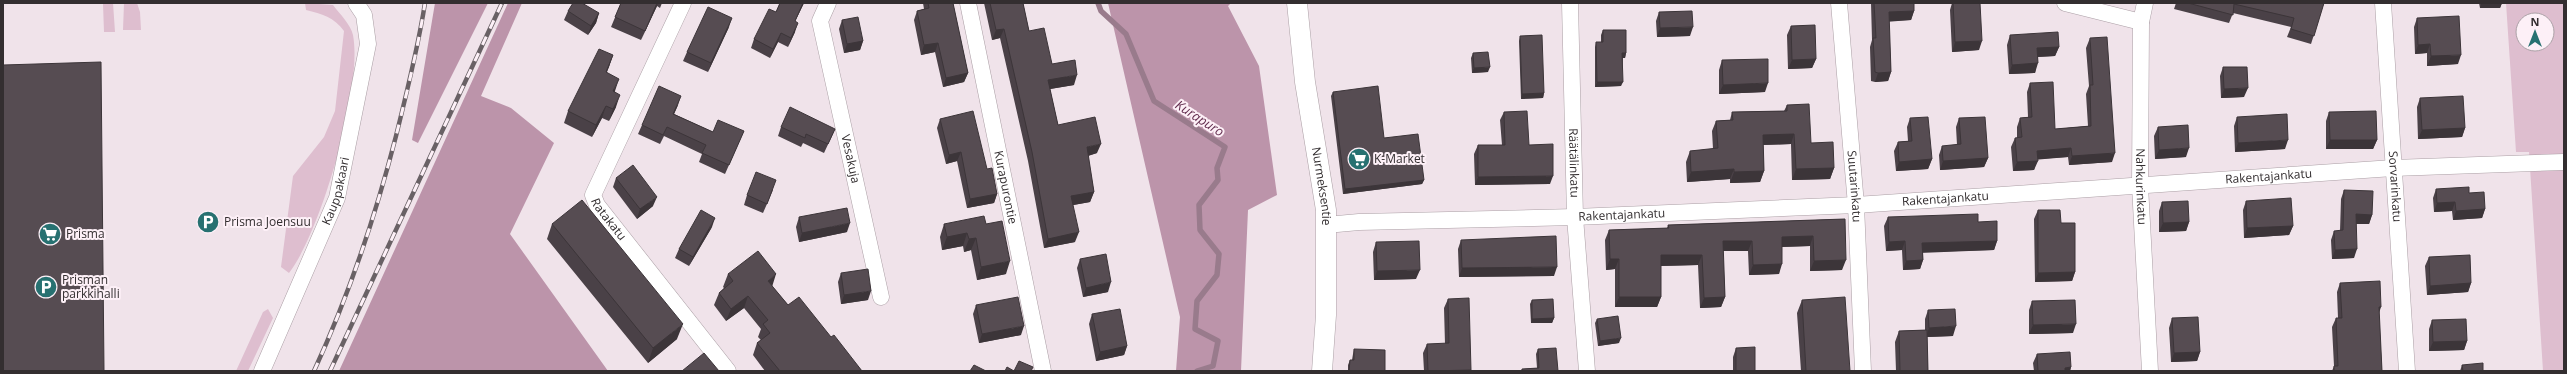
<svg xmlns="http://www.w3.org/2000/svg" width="2567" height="374" font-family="'Open Sans',sans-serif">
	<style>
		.green { fill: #debecf; fill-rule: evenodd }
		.forest { fill: #bc94aa }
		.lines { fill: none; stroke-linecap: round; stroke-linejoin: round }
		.stream { stroke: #997b8c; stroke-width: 5.5 }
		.minor-casing { stroke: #ab9fa5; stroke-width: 17 }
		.tertiary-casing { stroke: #ab9fa5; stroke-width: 21 }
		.minor { stroke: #fff; stroke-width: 16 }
		.tertiary { stroke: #fff; stroke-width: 20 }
		.rail-casing { stroke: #696165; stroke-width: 4.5 }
		.rail { stroke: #fdf0f7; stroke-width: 3; stroke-dasharray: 9; stroke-linecap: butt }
		.wall { fill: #4a4147 }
		.shaded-wall { fill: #3c3539 }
		.building { fill: #564c52; stroke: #3c3539 }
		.labels { text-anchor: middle; stroke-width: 4; stroke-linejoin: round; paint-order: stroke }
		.street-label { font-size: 12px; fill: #332e30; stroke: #fdf0f7 }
		.poi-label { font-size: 12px; fill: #332e30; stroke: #fdf0f7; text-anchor: start }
		.water-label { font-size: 13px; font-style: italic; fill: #642f50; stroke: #fdf0f7 }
	</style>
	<rect width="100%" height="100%" fill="#f0e3ea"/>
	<!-- green -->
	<path class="green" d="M52,3h61l2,29h-11l-1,-28z
		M124,3h13l3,9 1,18h-18z
		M305,3l28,2c6,8 18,20 20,30 10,52 -32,197 -64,238l-8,-6 12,-91 31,-39 11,-26 9,-80c-10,-14 -22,-17 -38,-21z
		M2506,3h58v368h-21l-14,-219h-13zM2523,20h24v24h-24z
		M268,309l5,9 -25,53h-12l27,-59z"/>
	<!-- forest -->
	<path class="forest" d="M435,3h53l-70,140 -6,-3z
		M508,3h14l-41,93 30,12 43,35 -44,91 98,137h-269z
		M1108,3h123l-3,3 31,60 18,129 -29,15 -7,161h-65l4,-54z"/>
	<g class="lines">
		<!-- stream -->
		<path class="stream" d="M1098,3l3,8 25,23 28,67 71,46 -8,21 1,12 -19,25 1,25 19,24 -2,21 -20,26 -2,28 23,12 -5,25 -16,5"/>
		<!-- minor casing -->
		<g class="minor-casing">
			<g id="minor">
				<path id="s1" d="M683,3l-90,192 4,10 131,166"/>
				<path id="s2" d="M828,3l-8,18 61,276"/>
				<path id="s3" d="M968,3l75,368"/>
				<path id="s4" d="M1570,3l5,214 12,154"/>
				<path id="s5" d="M1839,3l17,202 7,166"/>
				<path d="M2065,3l76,19"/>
				<path id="s6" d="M2145,3l-4,19 -1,164 10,185"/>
				<path id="s7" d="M2383,3l24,368"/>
				<path id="s8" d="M1326,225l33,-3 216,-5 281,-12 537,-37 171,-6"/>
				<path id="s9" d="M262,371l75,-173 31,-154 -4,-29 -8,-12"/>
			</g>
		</g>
		<!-- tertiary casing -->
		<g class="tertiary-casing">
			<g id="tertiary">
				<path id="s10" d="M1297,3l8,79 21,128v105l-4,56"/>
			</g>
		</g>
		<!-- minor -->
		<use href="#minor" class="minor"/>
		<!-- tertiary -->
		<use href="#tertiary" class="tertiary"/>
		<!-- rail casing -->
		<g class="rail-casing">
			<path id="rail" d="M314,371c35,-76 61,-153 82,-235 11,-44 22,-88 29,-133
				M330,371l172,-368"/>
		</g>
		<!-- rail -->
		<use href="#rail" class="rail"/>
	</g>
	<!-- wall -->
	<path class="wall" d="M621,3h41l-2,5 -3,-2 -16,34 -30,-13z
		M780,3h24l-9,18v11l-7,15 -10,-5 -8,16 -19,-10 3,-9 22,-27z
		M923,3h30l15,70 -4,9 -21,5 -8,-35 -14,3 -7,-35 3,-9 7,-2z
		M984,3h39l6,28 23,33 22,21 -24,4 8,36 39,28 -9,3 6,36 -4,10 -17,3 2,37 -31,6 -16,-87 -28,-123 -8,2z
		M1871,3h43v8l-3,9 -22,1 2,51 -3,9 -13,1 -4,-1 -1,-34 2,-7z
		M1952,3h28l-1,47 -27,2 -2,-42z
		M2176,3h148l-13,41 -24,-7 4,-10 -58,-14 -4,10 -55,-14z
		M2479,3h23l-2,5h-20z
		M568,11l31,2 -3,10 -8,12 -24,-15z
		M1659,12l31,24 -33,1 -1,-16z
		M2417,18l41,46 -31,2v-13l-12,1 -1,-27z
		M842,20l21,21 -3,9 -16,3 -5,-24z
		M1791,26l25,33 -4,9 -24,1 -1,-34z
		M729,27l-21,45 -25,-11 4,-9z
		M1603,30l23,23 -1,5h-2l-2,28 -26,1v-40l1,-5h5v-7z
		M2010,35l49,12 -4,9 -17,1 -3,16 -26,1 -2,-29z
		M1520,36l24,57 -1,5 -22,1 -2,-58z
		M2090,38l22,124 -43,3 -1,-8 -31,2 -3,11 -21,1 -2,-24 4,-9h2v-11l3,-9 8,-1 -1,-25 3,-9 25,46 33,-3 -2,-32 3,-8 -3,-38z
		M1473,53l15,19 -16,1 -1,-15z
		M613,55l-6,17 8,20 1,15 -7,14 -7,-3 -10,19 -28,-14 4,-12z
		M1722,60l43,32 -46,2v-24z
		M2223,67l21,30 -23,1 -1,-22z
		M1333,92l91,88 -2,4 -79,10 -12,-98z
		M2420,98l45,30 -3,9 -44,2 -1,-32z
		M678,105l-4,9 39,18 31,-1 -4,9 -15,34 -26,-12 3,-8 -38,-18 -4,8 -22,-10 4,-9z
		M1787,105l24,38 23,25 -4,11 -38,1 -1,-36 -28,1 1,26 -4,11 -30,1v-4l-43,3 -1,-20 4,-11 23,-2 -1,-18 4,-10 14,-1 2,-8 52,-1z
		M1504,112l25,33 21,39 -75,1 -1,-31 4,-9h24l-2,-25z
		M2329,112l48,28 -4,9h-47v-28z
		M2237,117l48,32 -50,3 -1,-26z
		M1910,118l22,41 -4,10 -32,2 -2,-20 4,-9 10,-1 -1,-14z
		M1959,118l29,40 -4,9 -44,3 -1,-15 3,-9 15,-1 -1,-18z
		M940,119l47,50 10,25 -3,9 -27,5 -10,-47 -11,3 -9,-36z
		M781,127l54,2 -4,9 -7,15 -21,-10 -2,4 -23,-11z
		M2158,127l28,30 -31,2 -1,-23z
		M616,178l37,28 -16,13 -24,-32z
		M2436,189l33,4 16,16 -3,9 -29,2 -1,-9 -18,1 -1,-14z
		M773,190l-10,23 -19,-8 3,-10z
		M2344,190l28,25 -3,9h-13l-2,34 -22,1 -1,-19 3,-9h6l1,-32z
		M2246,201l47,25 -4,9 -45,3 -1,-28z
		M2162,202l27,20 -3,9 -27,1v-21z
		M2038,210l23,13 14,49 -3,9 -37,1 -1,-63z
		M799,217l48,15 -48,10 -3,-15z
		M1888,217l90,5 19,19 -3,9 -71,2v8l-3,9 -17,1 -1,-20 -16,1 -2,-25z
		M1845,219l-3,51 -32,1v-25l-28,1 -3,27 -30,1 -1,-24h-25l2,46 -4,10 -21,1 -2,-43 -37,1v31l-4,10h-42v-38l-9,1 -1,-30 4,-10 58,-2 1,-3z
		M552,224l125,115 -29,24 -101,-124z
		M944,224h42l20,50 -29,6 -6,-30 -7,2 -1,-6 -21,4 -2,-13z
		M712,227l-23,39 -14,-8 4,-9z
		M1461,240l93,36 -95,1 -1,-28z
		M1376,242l40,37 -42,1 -1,-28z
		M2429,257l42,26 -3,9 -41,3 -2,-29z
		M1080,259l28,33 -25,5 -6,-29z
		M841,273l27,27 -27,4 -3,-22z
		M728,274l44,12 16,19 43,32 31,34h-97l-12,-16 4,-12 4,-3 -3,-3 3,-8 -17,-21 -18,13 -12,-16 5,-12 5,-5 -1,-1z
		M2340,283l39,30 3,58h-50l2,-5 -2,-39 4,-9h2l-1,-26z
		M1448,299l23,72h-47l-1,-18 4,-9h18l-1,-36z
		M1532,300l22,18 -2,5h-21l-1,-19z
		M1802,300l48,71h-49l-4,-58z
		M2032,301l41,32 -44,1v-24z
		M976,305l45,30 -42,8 -6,-29z
		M1928,310l25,26 -26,1 1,34h-32l-1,-29 4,-11 26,-1v-11z
		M1092,314l35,32 -3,9 -28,6 -7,-37z
		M2172,318l28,34 -3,9 -26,1 -2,-34z
		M1597,319l22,24 -21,3 -3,-23z
		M2432,320l35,21 -3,9 -35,1v-22z
		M1736,348l19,23h-22v-14z
		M1354,349l31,22h-37v-6l2,-5h2l1,-6z
		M1538,349l20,22h-37l1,-2 15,-1 -1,-14z
		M2037,354l34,13 -1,4h-36l-1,-8z
		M2462,365l21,6h-23z"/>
	<!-- shaded-wall -->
	<path class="shaded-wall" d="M657,3h1l-1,3 -16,34 4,-9z
		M803,3h1l-13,27z
		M1726,3h20l-1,1h-20z
		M2502,3l-2,5h-20l1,-4z
		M1914,11l-3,9 -26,2 4,-10z
		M599,13l-3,10 -8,12 3,-9z
		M732,18l-3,9 -21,45 3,-9z
		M798,23l-3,9 -7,15 3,-9z
		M1693,27l-3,9 -33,1 3,-9z
		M1004,29l-4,9 -8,2 4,-10z
		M781,33l-3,9 -8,16 3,-9z
		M863,41l-3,9 -16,3 3,-9z
		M1982,41l-3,9 -27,2 3,-10z
		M938,43l-3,9 -14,3 3,-10z
		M2430,44l-3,9 -12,1 3,-9z
		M2059,47l-4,9 -21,1 3,-9z
		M1622,53h4l-1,5h-4z
		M613,55l-4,12 -8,17 5,-12z
		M2461,55l-3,9 -31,2 4,-10z
		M1816,59l-4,9 -24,1 4,-9z
		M2038,63l-3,10 -26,1 3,-9z
		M1490,67l-2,5 -16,1 2,-5z
		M1891,72l-3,9 -13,1 3,-9z
		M968,73l-4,9 -21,5 3,-9z
		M1077,75l-3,10 -30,5 4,-10z
		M619,79l-4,12 -6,12 4,-12z
		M1597,82h26l-2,4 -26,1z
		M1768,83l-3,9 -46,2 4,-9z
		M2248,88l-4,9 -23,1 3,-9z
		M1544,93l-1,5 -22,1 1,-5z
		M620,95l-4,12 -7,14 4,-12z
		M681,96l-3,9 -8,18 3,-9z
		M606,106l-4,12 -10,19 4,-12z
		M2465,128l-3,9 -44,2 4,-9z
		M1794,134l-3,10 -32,1 4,-10z
		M2288,140l-3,9 -50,3 3,-9z
		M2330,140h47l-4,9h-47z
		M1101,144l-4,9 -13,4 3,-10z
		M2071,148l-3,9 -35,3 4,-9z
		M2189,148l-3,9 -31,2 4,-9z
		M961,152l-4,9 -11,3 3,-9z
		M2115,153l-3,9 -43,3 3,-9z
		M1988,158l-4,9 -44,3 3,-9z
		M1932,159l-4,10 -32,2 3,-9z
		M2038,161l-4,9 -21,1 4,-9z
		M1834,168l-4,11 -38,1 4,-11z
		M1734,169l-4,10 -43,3 4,-10z
		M1764,171l-4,11 -30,1 4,-11z
		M1553,176l-3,8 -75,1 3,-8z
		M1424,180l-2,4 -79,10 2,-5z
		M1094,192l-4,10 -22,4 3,-10z
		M997,194l-3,9 -27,5 3,-9z
		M657,197l-4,9 -16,13 3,-10z
		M2455,202l-3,9 -18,1 3,-9z
		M2485,209l-3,9 -29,2 3,-9z
		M2356,214l16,1 -3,9h-16z
		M715,218l-3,9 -23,39 4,-9z
		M2189,222l-3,9 -27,1 4,-9z
		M850,223l-3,9 -48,10 3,-9z
		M2293,226l-4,9 -45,3 3,-10z
		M1079,232l-4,10 -31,6 4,-9z
		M967,233l-4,13 -21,4 5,-13z
		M1813,236l-3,10 -32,1 4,-10z
		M976,238l-5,12 -7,2 5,-13z
		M1723,241h29l-4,10h-29z
		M1905,241l-3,9 -16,1 3,-9z
		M1997,241l-3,9 -75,3 3,-10z
		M2357,249l-3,9 -22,1 3,-9z
		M1661,255h41l-4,10 -41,1z
		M1610,259h9l-4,10 -9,1z
		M1846,260l-4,10 -32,1 4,-10z
		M1923,260l-3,9 -17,1 3,-9z
		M1010,261l-4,13 -29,6 4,-13z
		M1782,264l-3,10 -30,1 4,-10z
		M1557,267l-3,9 -95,1 3,-9z
		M1420,270l-4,9 -42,1 3,-9z
		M2075,272l-3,9 -37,1 3,-9z
		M776,274l-4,13 -4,-6z
		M1111,282l-3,10 -25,5 3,-9z
		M2471,283l-3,9 -41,3 3,-9z
		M871,291l-3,9 -27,4 3,-9z
		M748,296l-4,12 -18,13 5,-12z
		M1619,297h42l-4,10h-42z
		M1725,297l-4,10 -21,1 4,-10z
		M2379,307h2l-3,9z
		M1554,318l-2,5h-21l1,-4z
		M683,324l-6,15 -29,24 5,-15z
		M2076,324l-3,9 -44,1 4,-9z
		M1024,326l-3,9 -42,8 3,-9z
		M1956,326l-3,10 -27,1 3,-9z
		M1621,338l-2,5 -21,3 2,-5z
		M2467,341l-3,9 -35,1 4,-9z
		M1127,346l-3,9 -28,6 4,-9z
		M2200,352l-3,9 -26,1 3,-9z
		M2071,367l-1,4h-6l1,-3z
		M1471,370v1h-43z"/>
	<!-- building -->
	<path class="building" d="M573,3h9l17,10 -8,13 -23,-15z
		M621,3h36l-12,28 -30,-14z
		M780,3h23l-8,18 3,2 -7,15 -10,-5 -8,16 -19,-10 15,-30 7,3z
		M928,3h25l15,70 -22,5 -8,-35 -14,2 -7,-34 12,-3z
		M990,3h33l6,28 15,-3 8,36 23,-4 2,15 -29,5 10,45 37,-8 6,27 -14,3 7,45 -23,4 8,36 -31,7 -16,-87 -28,-123 -8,1z
		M1874,3h40v8l-25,1 2,60 -13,1 -3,-1 -2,-34h3z
		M1953,3h27l2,38 -27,1z
		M2188,3h136l-10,33 -23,-7 3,-11 -60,-14 -1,11z
		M2481,3h21l-21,1z
		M708,7l24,11 -21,45 -24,-11z
		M1692,11l1,16 -33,1 -1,-16z
		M2459,16l2,39 -30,1 -1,-12 -12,1 -1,-27z
		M858,17l5,24 -16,3 -5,-24z
		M1815,25l1,34 -24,1 -1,-34z
		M1603,30h23v23h-4l1,29h-26l-1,-40h7z
		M2058,32l1,15 -22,1 1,15 -26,2 -2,-30z
		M1542,35l2,58 -22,1 -2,-58z
		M2107,37l8,116 -43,3 -1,-8 -34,3 1,10 -21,1 -2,-24 7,-1 -2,-19 12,-1 -2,-34 23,-1 2,47 36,-3 -1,-41h3l-3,-47z
		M599,49l14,6 -7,17 13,7 -6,12 7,4 -7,14 -7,-3 -10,19 -28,-14z
		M1488,52l2,15 -16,1 -1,-15z
		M1768,59v24l-45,2 -1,-25z
		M101,62l3,309h-101v-306z
		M2223,67h24l1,21 -24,1z
		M659,86l22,10 -8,18 40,18 5,-12 26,11 -15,34 -27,-12 4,-8 -39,-18 -4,8 -21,-10z
		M1378,86l6,52 34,-4 6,46 -79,9 -12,-97z
		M2463,96l2,32 -43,2 -2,-32z
		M1809,104l2,39 22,-1 1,26 -38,1 -2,-35 -31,1 1,36 -30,1v-3l-43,3 -1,-21 28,-3 -2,-27 17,-1 -1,-8 55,-1v-6z
		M790,107l45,22 -7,15 -22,-10 -1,4 -24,-11z
		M973,111l14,58 5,-1 5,26 -27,5 -9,-47 -12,3 -9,-36z
		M1527,111l2,34 24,-1v32l-75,1v-32h27l-1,-33z
		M2376,111l1,29h-47l-1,-28z
		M2287,114l1,26 -50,3 -1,-26z
		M1928,117l4,42 -33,3 -1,-20 14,-1 -2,-23z
		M1985,117l3,41 -45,3 -1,-15 19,-2 -2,-26z
		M2188,125l1,23 -30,2 -1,-23z
		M633,165l24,32 -17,12 -24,-31z
		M756,172l20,8 -9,24 -20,-9z
		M2469,187v6l15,-1 1,17 -29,2 -1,-9 -18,1 -1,-14z
		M2344,190l29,1 -1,24 -16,-1 1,35 -22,1 -1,-19 9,-1z
		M2291,198l2,28 -46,2 -1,-27z
		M582,200l101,124 -30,24 -101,-124z
		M2188,201l1,21 -26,1 -1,-21z
		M847,208l3,15 -48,10 -3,-16z
		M701,210l14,8 -22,39 -14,-8z
		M2038,210h22l1,13h14v49l-37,1z
		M1978,214v8l19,-1v20l-75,2 1,17 -17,1 -1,-20 -16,1 -1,-25z
		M984,216l2,8 16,-3 8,40 -29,6 -5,-29 -7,1 -2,-6 -20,4 -3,-13z
		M1845,219l1,41 -32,1 -1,-25 -31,1v27l-29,1 -1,-24h-29l2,56 -21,1 -2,-43h-41v42h-42v-38h-9l-1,-29 60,-2 -1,-3z
		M1556,236l1,31 -95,1 -1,-28z
		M1419,241l1,29 -43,1 -1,-29z
		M758,251l18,23 -8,7 20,24 11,-8 32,40 3,-2 28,36h-82l-23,-28 13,-10 -7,-9 5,-4 -20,-24 -17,13 -12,-16 14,-12 -5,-7z
		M1106,254l5,28 -25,6 -6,-29z
		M2470,255l1,28 -41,3 -1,-29z
		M868,269l3,22 -27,4 -3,-22z
		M2380,281l1,26h-2l3,64h-48v-5h4l-2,-48h6l-2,-35z
		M1018,297l6,29 -42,8 -6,-29z
		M1845,297l5,74h-44l-4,-71z
		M1469,298l2,72 -43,1 -1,-27 22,-1 -1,-44z
		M1553,299l1,19 -22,1v-19z
		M2075,300l1,24 -43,1 -1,-24z
		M1120,309l7,37 -27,6 -8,-38z
		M1955,309l1,17 -27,2 -1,-18z
		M1618,316l3,22 -21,3 -3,-22z
		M2198,317l2,35 -26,1 -2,-35z
		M2466,319l1,22 -34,1 -1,-22z
		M1927,330l1,41h-28l-1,-40z
		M1755,347v24h-19v-23z
		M1556,348l2,23h-36v-2l17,-1 -1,-19z
		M1354,349l31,1v21h-36l1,-11h4z
		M2070,352l1,15 -6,1v3h-27l-1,-17z
		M704,353l15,18h-37z
		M1019,361l14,6 -2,4h-26l2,-4 7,4z
		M2483,363v8h-20l-1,-6z
		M974,365l12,6h-16z"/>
	<!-- icons -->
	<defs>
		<g id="supermarket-disc" transform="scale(1.15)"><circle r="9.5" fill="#277171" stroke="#fdf0f7"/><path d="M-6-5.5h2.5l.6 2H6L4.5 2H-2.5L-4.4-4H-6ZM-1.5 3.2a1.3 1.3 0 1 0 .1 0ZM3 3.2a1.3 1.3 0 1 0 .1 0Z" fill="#fff"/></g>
		<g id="parking-disc" transform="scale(1.15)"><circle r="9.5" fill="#277171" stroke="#fdf0f7"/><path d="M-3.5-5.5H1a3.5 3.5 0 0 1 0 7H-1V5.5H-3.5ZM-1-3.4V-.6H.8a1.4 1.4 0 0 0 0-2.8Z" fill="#fff"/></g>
	</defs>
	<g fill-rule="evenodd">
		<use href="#supermarket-disc" x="1359" y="159"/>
		<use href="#parking-disc" x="208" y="222"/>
		<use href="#supermarket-disc" x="50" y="234"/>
		<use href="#parking-disc" x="46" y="287"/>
	</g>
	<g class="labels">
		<!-- street labels -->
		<g class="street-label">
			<text dy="4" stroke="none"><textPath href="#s2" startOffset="161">Vesakuja</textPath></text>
			<text dy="4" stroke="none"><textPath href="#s4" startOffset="160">Räätälinkatu</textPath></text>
			<text dy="4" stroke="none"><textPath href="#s8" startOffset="944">Rakentajankatu</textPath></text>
			<text dy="4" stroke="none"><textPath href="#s10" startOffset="185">Nurmeksentie</textPath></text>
			<text dy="4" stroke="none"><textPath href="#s3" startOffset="188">Kurapurontie</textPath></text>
			<text dy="4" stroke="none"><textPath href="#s5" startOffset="184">Suutarinkatu</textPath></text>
			<text dy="4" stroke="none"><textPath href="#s6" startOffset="184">Nahkurinkatu</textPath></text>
			<text dy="4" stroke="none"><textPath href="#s7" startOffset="184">Sorvarinkatu</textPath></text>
			<text dy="4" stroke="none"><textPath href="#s9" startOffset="195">Kauppakaari</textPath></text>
			<text dy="4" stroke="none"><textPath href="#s8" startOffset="620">Rakentajankatu</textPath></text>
			<text dy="4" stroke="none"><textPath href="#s8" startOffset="296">Rakentajankatu</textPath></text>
			<text dy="4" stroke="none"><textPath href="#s1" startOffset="241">Ratakatu</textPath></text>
		</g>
		<!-- poi labels -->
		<g class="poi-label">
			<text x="1374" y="163">K-Market</text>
			<text x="224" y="226">Prisma Joensuu</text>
			<text x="66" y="238">Prisma</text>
			<text x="62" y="284">Prisman<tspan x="62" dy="14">parkkihalli</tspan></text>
		</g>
		<!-- water labels -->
		<g class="water-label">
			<text transform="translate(1200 118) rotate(33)" y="5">Kurapuro</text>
		</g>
	</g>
	<!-- border -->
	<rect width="2567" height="374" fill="none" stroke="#332e30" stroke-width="8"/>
	<!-- north arrow -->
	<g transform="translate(2535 32)"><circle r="19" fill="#fdf0f7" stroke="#aca2a7"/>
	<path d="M0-3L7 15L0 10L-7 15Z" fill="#277171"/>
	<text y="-6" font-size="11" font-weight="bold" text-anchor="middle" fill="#332e30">N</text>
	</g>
</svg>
